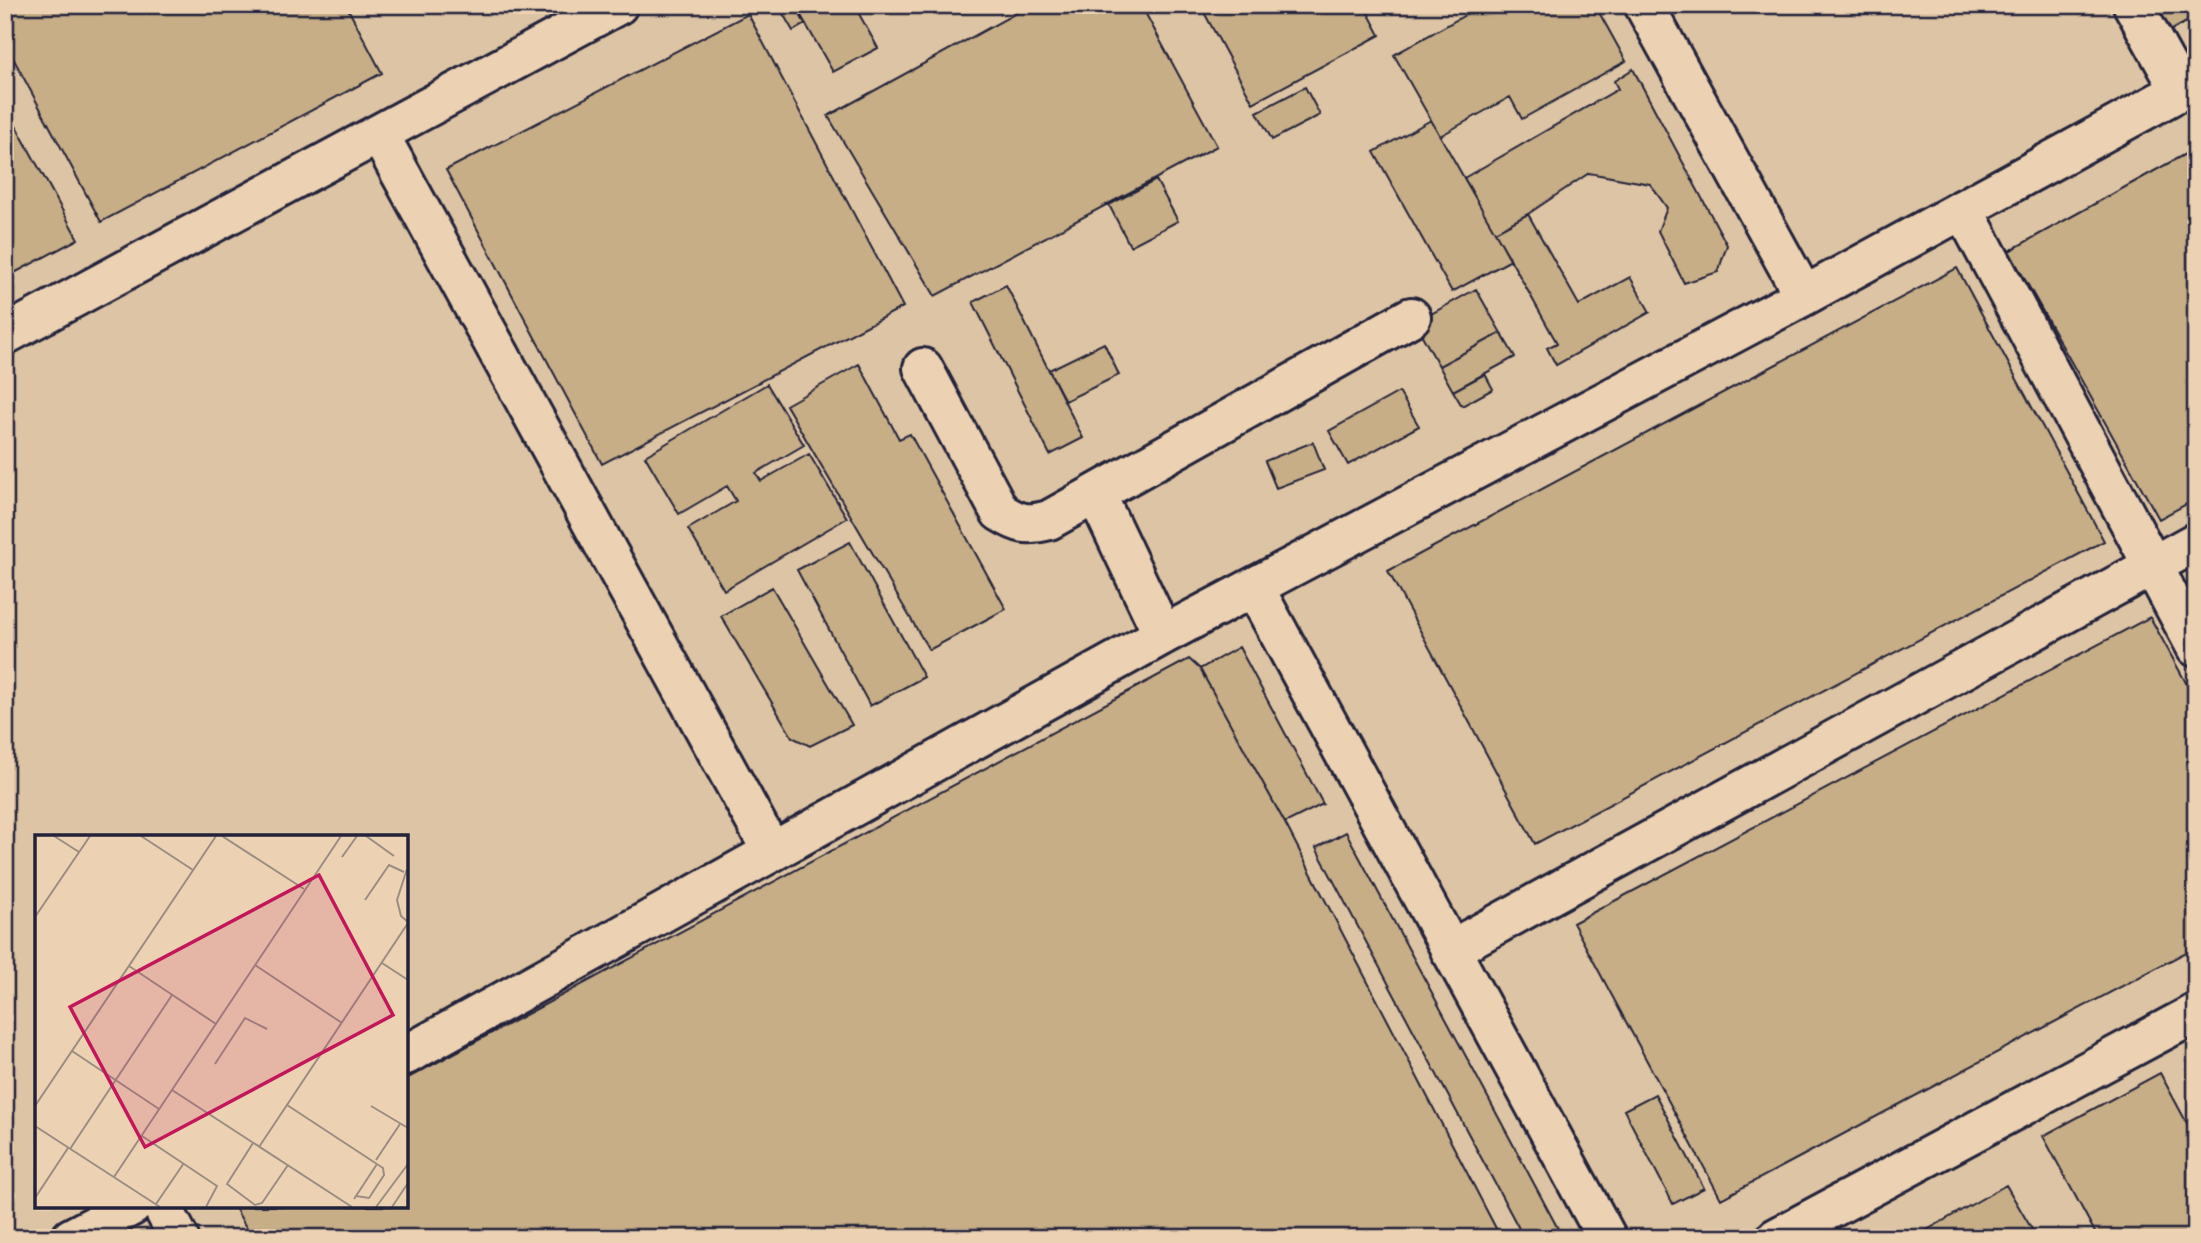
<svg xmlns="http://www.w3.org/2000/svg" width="2201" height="1243" font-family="'Architects Daughter',sans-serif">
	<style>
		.built { fill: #ddc4a4; fill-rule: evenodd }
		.building { fill: #c7ae86; stroke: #22223b; stroke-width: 2 }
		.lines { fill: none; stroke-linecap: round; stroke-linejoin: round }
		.minor-casing { stroke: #22223b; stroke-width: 44 }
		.minor { stroke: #ecd2b3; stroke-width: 38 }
		.inset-road { fill: none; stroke: #9b8c83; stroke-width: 2 }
		.view { fill: #c2185b; fill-opacity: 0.15; stroke: #c2185b; stroke-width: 3.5 }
		.inset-edge { fill: none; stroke: #22223b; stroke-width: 3.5 }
	</style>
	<rect width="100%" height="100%" fill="#ecd2b3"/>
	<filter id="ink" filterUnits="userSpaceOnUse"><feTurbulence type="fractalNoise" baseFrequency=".0143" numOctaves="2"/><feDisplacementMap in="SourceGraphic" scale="14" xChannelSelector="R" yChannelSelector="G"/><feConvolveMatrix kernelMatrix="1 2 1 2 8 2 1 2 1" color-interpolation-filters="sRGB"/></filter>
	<g filter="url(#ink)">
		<!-- built -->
		<path class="built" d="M5,5h2191v1233h-2191zM37,837h369v369h-369z"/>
		<!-- building -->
		<path class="building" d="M5,5h341l36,68 -281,149 -96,-179z
			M778,5h17l10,19 -12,7z
			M795,5h59l24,43 -45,24z
			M1031,5h110l76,141 -282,150 -107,-180z
			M1200,5h164l16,30 -127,68z
			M1483,5h112l31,56 -104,58 -12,-22 -70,39 -46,-81z
			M2156,5h40v12l-26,14z
			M748,14l155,293 -301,157 -156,-294z
			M1633,69l94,176 -9,27 -34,11 -26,-52 9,-23 -17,-24 -61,-11 -61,41 -33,18 -31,-54 154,-89 -4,-8z
			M1305,87l15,28 -48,25 -15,-28z
			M5,106l73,133 -73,39z
			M1431,120l80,140 -59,32 -78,-140z
			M2196,148v351l-37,20 -150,-268z
			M1156,180l22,41 -48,25 -21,-41z
			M1528,214l51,91 51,-28 20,35 -94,53 -9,-17 10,-5 -62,-111z
			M1957,268l147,273 -569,303 -147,-273z
			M1006,285l77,153 -33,17 -77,-153z
			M1476,289l25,44 -62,33 -24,-43z
			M1501,333l14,24 -62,34 -14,-25z
			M1104,343l15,32 -54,26 -16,-31z
			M859,364l40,75 11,-5 96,175 -77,41 -143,-245z
			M1485,374l8,15 -31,17 -9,-15z
			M767,384l37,61 -48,28 5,8 48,-27 38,64 -123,72 -36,-61 48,-28 -9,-15 -48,28 -34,-58z
			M1399,392l20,34 -71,39 -19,-34z
			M1313,442l11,28 -48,18 -11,-27z
			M850,542l74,135 -54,29 -73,-136z
			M772,587l80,138 -42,21 -18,-9 -71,-121z
			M2150,617l46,84v246l-475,252 -148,-276z
			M1239,647l84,157 -38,19 -85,-154z
			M1189,659l11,10 85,154 216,415h-1249l-18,-32h172v-127z
			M1346,832l217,406h-39l-208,-390z
			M2160,1073l36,67v98h-98l-55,-102z
			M1655,1094l49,94 -31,16 -49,-94z
			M2006,1185l31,53h-124z"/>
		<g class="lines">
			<!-- minor casing -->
			<g class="minor-casing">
				<path id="minor" d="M1644,5l160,291
					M2133,5l47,85
					M379,134l393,718
					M1963,209l233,438
					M5,335l613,-330
					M923,368l77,144c19,12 27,14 49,8l362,-203
					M1096,494l67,141
					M1254,587l353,651
					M1450,950l746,-408
					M406,1055l757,-420 641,-339 392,-214
					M162,1206l17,32
					M71,1238l61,-32
					M1776,1238l420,-225"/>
			</g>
			<!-- minor -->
			<use href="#minor" class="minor"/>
		</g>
	</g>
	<!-- overview -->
	<g transform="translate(35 835)">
		<rect width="373" height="373" fill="#ecd2b3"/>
		<path class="inset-road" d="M19,1l25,16M106,1l52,34M187,1l82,53M331,1l28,20M307,22l15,-21M372,34l-10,31 4,16 7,6M330,65l24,-35 15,7M0,82l55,-81M347,128l26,17M220,130l87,58M94,131l87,58M37,216l87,58M180,229l30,-46 22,11M137,255l180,117M252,270l96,63 1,7 -15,23 -13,-2M0,271l181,-270M336,271l37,22M0,291l125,81M107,301l75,50 -11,21M218,308l-26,41 28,21 7,-2 26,-38M224,312l149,-224M35,314l102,-154M341,325l24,-36M79,342l227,-341M0,363l33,-50M319,364l23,-35M121,369l28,-41M341,372l32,-43M357,372l16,-24"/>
		<path class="view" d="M284,40l74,140 -248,132 -75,-140z"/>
		<rect width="373" height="373" class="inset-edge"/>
	</g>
	<!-- margin -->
	<rect width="2201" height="1243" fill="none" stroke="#ecd2b3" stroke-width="28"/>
	<rect x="14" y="14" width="2173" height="1215" fill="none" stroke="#22223b" stroke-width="2.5" filter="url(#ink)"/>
</svg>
